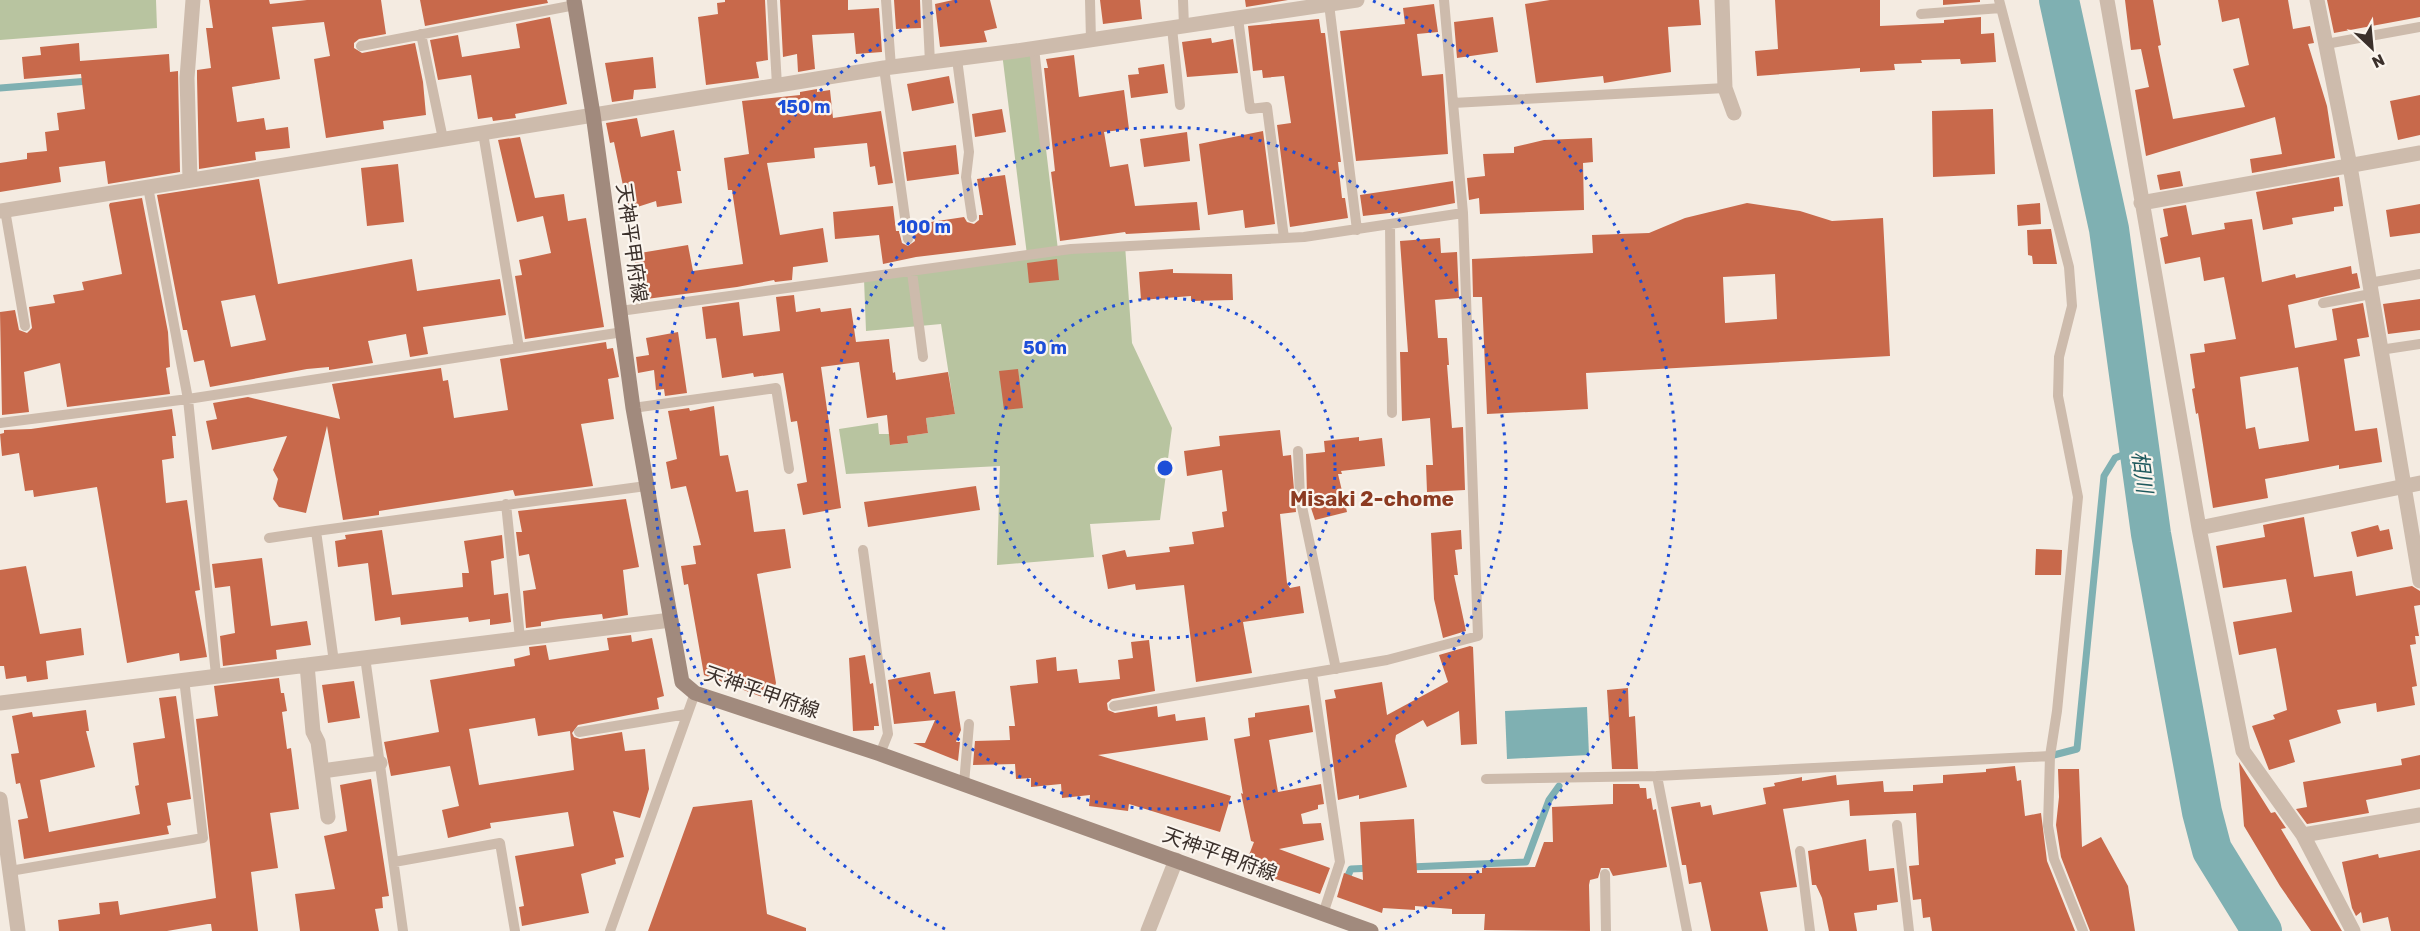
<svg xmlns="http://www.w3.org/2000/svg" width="2420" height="931" font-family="Rubik,'Noto Sans JP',sans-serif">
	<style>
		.green { fill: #b8c4a0 }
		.water { fill: #7fb0b2 }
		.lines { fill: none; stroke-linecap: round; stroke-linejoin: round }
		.stream { stroke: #7fb0b2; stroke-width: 7 }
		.river { stroke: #7fb0b2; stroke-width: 40 }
		.building { fill: #c8694b; fill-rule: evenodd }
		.lane { stroke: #cdbbac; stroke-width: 10 }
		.street { stroke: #cdbbac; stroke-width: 15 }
		.secondary { stroke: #a18a7d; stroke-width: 15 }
		.ring { fill: none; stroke: #1d4ed8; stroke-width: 3; stroke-dasharray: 3 6 }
		.labels { text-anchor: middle; stroke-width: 4.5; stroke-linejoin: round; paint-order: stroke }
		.street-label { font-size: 20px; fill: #3b302b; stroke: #fbf5ee }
		.water-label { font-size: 21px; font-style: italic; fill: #1f5a5e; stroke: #fbf5ee }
		.neighbourhood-label { font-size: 21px; font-weight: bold; fill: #8c3b22; stroke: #fbf5ee }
		.centre { fill: #1d4ed8; stroke: #fbf5ee; stroke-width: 3 }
		.ring-label { font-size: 18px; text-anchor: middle; font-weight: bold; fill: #1d4ed8; stroke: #fbf5ee; stroke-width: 4.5; stroke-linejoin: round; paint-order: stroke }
	</style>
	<rect width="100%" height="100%" fill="#f4ebe1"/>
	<!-- green -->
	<path class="green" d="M0,0h156l1,28 -157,12z
		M1034,48l24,202 67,-5 7,98 40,85 -12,92 -70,4 4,33 -97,8 3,-99 -154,8 -7,-45 39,-6 1,11h10l2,11 17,-2 -1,-7 21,-3 -2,-15 29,-4 -14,-90 -75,7 -2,-52 163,-24 -25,-202z"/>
	<!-- water -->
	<path class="water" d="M1587,707l2,48 -82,4 -2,-48z"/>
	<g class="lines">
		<!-- stream -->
		<path class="stream" d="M0,88l89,-7
			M2050,756l27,-7 27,-273 11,-18 25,-10
			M1410,867l116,-5 23,-62 10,-14
			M1346,880l5,-11 21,-1"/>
		<!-- river -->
		<path class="river" d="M2059,0l50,229 42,305 51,278 10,38 50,81"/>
	</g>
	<!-- building -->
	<path class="building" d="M209,0h60l1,4 37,-4h74l5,34 -27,5 -5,4v5l8,5 53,-10 8,39 3,33 -43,6 1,8 -58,9 -12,-79 16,-3 -6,-34 -52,5 8,52 -48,8 5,35 27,-4 2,12 22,-3 2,21 -35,4 1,8 -57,9 -2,-91v-8l14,-2 -5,-40h7z
		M420,0h127l1,3 -34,6v-3v3l-89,17z
		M725,0h40l3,60 -12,2 3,16 -53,7 -8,-68 20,-3 -1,-11 8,-1z
		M780,0h68v10l31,-2 3,44 -26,2 -2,-21 -42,2 3,34 -17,3 -1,-18 -14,3z
		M894,0h26l1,28 -25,1z
		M953,0h37l7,28 -13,3 3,11 -47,5 -5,-43z
		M1100,0h40l2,19 -39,5z
		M1245,0h43l-42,7z
		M1550,0h149l2,25 -33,2 3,45 -67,11 -1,-7 -67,7 -11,-79z
		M1775,0h105v26l64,-3v-3l37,-3v17l13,-1 2,29 -35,2 -1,-5 -39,1 1,3 -28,1 1,6 -35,2v-4l-103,8 -2,-25 23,-2z
		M1943,0h37v2l-37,3z
		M2125,0h28l8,45 -3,1 15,73 72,-12 -12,-38 16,-4 -10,-47 -17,4 -4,-22h70l5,29 17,-3 4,17 -6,1 19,62 8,52 -83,15 -2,-14 32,-5 -7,-37 -129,39 -11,-66 14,-3 -8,-38 -10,1z
		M2327,0h93v17l-86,16z
		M1434,4l4,28 -21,2 5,42 21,-2 5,80 -92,7 -16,-130 65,-7 -2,-16z
		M550,17l17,87 -52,10 1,4 -23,3 -1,-4 -14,2 -7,-44 -33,5 -8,-40 28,-5 4,22 58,-9 -4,-24z
		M1493,17l5,35 -41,6 -3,-36z
		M1319,19l2,14h4l16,129h-3l4,36h3l3,20 -58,9 -13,-102 14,-2 -7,-47 -21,2 -1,-8 -9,1 -5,-45z
		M1211,38l1,5 21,-4 5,34 -51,4 -5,-35z
		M79,43l1,18 89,-7 1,18 8,-1 2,101 -72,12 -3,-23 -46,6 2,15 -61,10v-29l27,-4v-6l20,-2 -2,-19 14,-2 -2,-17 28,-4 -4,-35 -57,5 -2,-22 19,-2 -1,-8z
		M1074,55l5,42 45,-7 5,39 -25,3 6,35 18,-3 7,42 62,-4 3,28 -74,4 -1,-2 -65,9 -9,-69 4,-1 -11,-103h4l-2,-9z
		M653,57l3,31 -22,2 -1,9 -21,3 -7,-39z
		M1164,64l4,29 -37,5 -3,-23 11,-1 -1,-6z
		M949,76l5,27 -42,8 -5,-27z
		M817,89v3l13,-2 3,28 48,-7 12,72 -15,2 -3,-19 -5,1 -3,-24 -53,5 1,10 -48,5 13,72 43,-7 5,34 -35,5 -1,13 -17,2 -1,-2 -37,7 -98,13 -5,-46 54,-9 5,26 50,-7 -11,-74h-4l-4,-32 25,-4 -7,-53 58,-6v-3z
		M2420,95v40l-22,5 -8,-39z
		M1002,109l4,23 -31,5 -3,-23z
		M1993,109l2,65 -62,3 -1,-66z
		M637,118l4,19 33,-7 7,41h-4l5,32 -25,4 -1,-6 -28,9 -14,-68 -4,1 -4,-20z
		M1263,131l12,93 -30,4 -2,-18 -35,5 -9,-71z
		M1187,132l3,29 -46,6 -4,-28z
		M520,137l15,61 29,-4 4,27 18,-3 18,109 -79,12 -10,-63 7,-1 -3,-15 32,-7 -8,-37 -26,6 -19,-82z
		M1592,138l1,24 -10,1 1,47 -104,4 -1,-16 -10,2 -2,-22 18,-2 -2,-22 31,-1v-6l30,-7z
		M956,145l3,29 -52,7 -4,-29z
		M398,164l6,58 -37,4 -6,-58z
		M2180,171l3,15 -23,4 -3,-15z
		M1005,175l11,70 -100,12 -33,7 -4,-29 -44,4 -2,-27 60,-6 3,25h3l3,12 6,3 7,-5 -1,-12 17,-3v-4l33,-5 3,5 7,2 5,-4v-5h4l-6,-36z
		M2339,177l4,29 -9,1v4l-42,7 1,6 -30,6 -7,-38z
		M259,179l19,105 134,-25 5,32 83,-12 6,36 -83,12 5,27 -18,3 -4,-23 -38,7 5,22 -44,7v-3l-22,2 -97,18 -6,-27 -10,2 -7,-32h-4l-26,-135zM255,295l11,45 -35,7 -10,-46z
		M1453,181l2,22 -57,11v-2l-35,4 -3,-21z
		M142,198l26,134 2,35 -4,1 4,26 -103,13 -7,-44 -36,9 5,40 -27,3 -2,-103 15,-2 4,20 8,3 5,-5 -3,-21 26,-4 -2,-8 31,-5 -2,-8 40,-8 -13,-69 1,-2z
		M1747,203l53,8 32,10 51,-3 7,138 -304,17 2,36 -101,5 -5,-117h-9l-1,-38 121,-6 -1,-18 57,-2 36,-15zM1775,274l2,45 -52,4 -2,-46z
		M2040,203l1,21 -23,2 -1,-21z
		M2420,204v29l-30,4 -4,-27z
		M2186,205l6,30 33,-6 -1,-6 28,-4 10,63 33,-8 1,4 55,-12 1,8 5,-1 3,15 -72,17 7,43 42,-8 -5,-31 31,-6 6,34 -12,2 3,17 -16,3 11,72 22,-3 5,34 -43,7v-4l-74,14 3,19 -55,10 -15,-95 -2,1 -4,-25 3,-1 -5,-34 15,-2 -1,-8 32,-5 -12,-62 -20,4 -4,-24 -35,7 -5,-26 8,-2 -5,-27zM2298,367l11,74 -50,8 -4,-22 -9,2 -6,-52z
		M2051,229l6,35h-24l-1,-8 -4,-1 -1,-25z
		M1440,238l1,15 16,-1 2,46 -24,2 3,38h9l2,27h-2l5,63 11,-1 2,63 -38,2 -1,-27h7l-3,-47 -28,3 -2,-69h8l-8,-111z
		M1057,259l2,21 -30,3 -2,-20z
		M1173,269v4l59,1 1,26 -42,1v-5l-50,4 -2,-28z
		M794,295l2,17 24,-4 1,4 30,-4 5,34 33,-3 4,34 2,-1 1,8 52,-8 7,42 -29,4 2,15 -21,3 1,7 -18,2 -3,-30 -20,3 -8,-56 -38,5 20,141 -38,7 -6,-31 10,-2 -10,-61 -6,1 -8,-49 -29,4 -1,-4 -31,5 -6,-40 -10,1 -4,-32 37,-5 4,34 37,-5 -4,-34z
		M2420,299v31l-32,4 -5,-30z
		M678,332l9,61 -22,3 -1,-7 -8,1 -2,-20 -16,3 -2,-16 13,-2 -3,-17z
		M606,342l1,7 6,-1 6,29 -11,2 6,40 -33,5 12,62 -78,10 -2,-6 -134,21v4l-36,5 -16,-94 -21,87 -27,-6 -6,-8 5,-20 -5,-9 14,-34 -75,14 -6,-29 11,-2 -4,-16 35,-6 92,22 -8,-35 109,-16 2,13 5,-1 6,38 54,-8 -8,-51z
		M1018,369l5,39 -19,2 -5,-39z
		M714,406l6,50 8,-1 8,37 12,-2 6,42 31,-3 6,39 -34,6 19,109 -6,17 -66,-25 -16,-91 -4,1 -3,-19 15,-2 -3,-18 8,-1 -15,-59 -15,3 -5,-27 11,-3 -9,-48 21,-3 1,3z
		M172,409l4,27h-4l2,22 -12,2 4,43 21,-3 13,90 -5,1 12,66 -27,4 -1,-8 -52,10 -30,-176 -63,10 -1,-7 -8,1 -6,-38 -17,3 -2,-22 4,-1v-3l27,-1z
		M1280,430l3,26 8,-1 5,57 -16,2 7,69 3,5 10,-2 4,27 -61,9 9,51 -56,9 -12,-97 -48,5 -1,-6 -27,5 -6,-34 23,-5 2,7 43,-5 -1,-5 25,-3 -2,-12 32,-5 -2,-15 5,-1 -5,-41 -35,6 -3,-25 36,-5 -1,-10z
		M1359,437v4l23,-3 3,28 -44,5 1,3h-4l9,38 -32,8 -8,-24 -1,-42 19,-2 -1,-11z
		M976,486l4,24 -112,17 -4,-25z
		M626,499l13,68 -16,3 5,45 -25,4 -1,-5 -43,5 -18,3v4l-15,2 -3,-37 13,-2 -7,-35 -10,2 -3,-24h6l-4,-21z
		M2304,517l10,60 38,-6 4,25 56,-10 8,5v14l-6,1 5,30h-4l1,8 -6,1 7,41 -5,1 3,18 -38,7 -1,-9 -39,7 4,13 -52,17 6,22 -26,8 -17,-44 23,-7 -2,-4 14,-5 -11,-62 -37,7 -6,-33 59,-10 -6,-33 -63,9 -7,-42 49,-9 -2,-12z
		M2378,525l2,6 9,-2 4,20 -36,8 -6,-25z
		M382,530l10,65 71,-8 -1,-14h7l-5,-32 38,-6 2,23 -13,3 3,34 14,-2 3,29 -21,3v-6l-21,3 -1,-5 -67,8 -1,-8 -25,4 -7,-58 -30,4 -3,-26 11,-2 -1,-4z
		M1461,530l1,19 -7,1 3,25h-4l12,56 -23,7 -9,-39 -3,-66z
		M2036,549l26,1 -1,25h-26z
		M262,558l9,68 36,-5 4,24 -35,5 1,9 -54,7 -3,-30 15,-3 -5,-47 -15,2 -3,-24z
		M26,566l14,68 41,-6 3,27 -38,6 2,18 -21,3 -1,-6 -20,3 -2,-13h-4v-96z
		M631,635l1,7 20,-4 12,58 -7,2 2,11 -81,16 -6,8 2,4 6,2 42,-7 3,19 20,-2 4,40 -9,29 -27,-7 11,46 -9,2 1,5 -35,10 8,39 -67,13 -3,-19 5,-1 -9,-50 59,-10 -6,-34 -78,11 1,5 -43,10 -6,-28 17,-4 -9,-40 -59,10 -7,-34 55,-10 -9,-52 85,-14 -1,-7 16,-4 -1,-8 17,-2 3,15 60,-10 -2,-12zM535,718l3,18 32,-5 4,39 -95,15 -10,-56z
		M1149,640l6,51 -43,8 -5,4 1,7 7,3 42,-7 1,11 17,-3 1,7 29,-4 3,23 -110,15 133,41 -11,36 -91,-28 -1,7 -39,-5 1,-11 -28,3 -1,-14 -30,3v-9l-15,1 -1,-15 -42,1 2,-24 35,-1 -1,-14h6l-5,-40 28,-3 -2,-23 20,-3 1,14 20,-2 2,14 41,-4 -2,-19 15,-2 -2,-16z
		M1470,646l3,1 4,97 -16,1 -2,-34 -32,16 -4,-7 -27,15 -1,6 12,46 -48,12v-4l-21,5 -13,-100 11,-2 -2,-8 48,-8 5,33 61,-33 -9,-27z
		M865,655l5,29 3,-1 6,43h-5v4l-21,1 -4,-73z
		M930,672l4,22 21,-3 6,39 -5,12h4l-2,19 -45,-18h12l10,-23 -41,4 -6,-44z
		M279,678l2,15h3l3,18 -5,1 5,37 4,-1 8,61 -29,4 8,55 -27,4 7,59h-46l-1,-7h-3l-41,7h-108l-1,-11 42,-6 -1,-11 19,-2 2,14 96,-17 -20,-179 22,-3 -4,-30z
		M354,681l6,37 -32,5 -6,-38z
		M1628,688l1,29 6,-1 3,53h-26l-5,-79z
		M176,696l15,103 -24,4 4,22 -4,1 2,8 -145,25 -6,-39 10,-2 -8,-35 -4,1 -5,-30 8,-1 -7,-37 20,-4 1,5 53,-7 3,21h-3l9,36 -55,13 9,52 91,-18 -5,-28 4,-1 -6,-42 32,-5 -6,-40z
		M1309,705l4,27 -44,8 9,52 43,-8 3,20 -6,1v4l-17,5 2,10 18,-1 3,17 -45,9 51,19 -10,26 -76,-26 10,-26 -3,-1 -10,-48 2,1 -9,-55 16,-3 -2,-18 7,-1v-4z
		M2420,755v34l-54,11 3,13 -62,11 -11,-15 11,-2 -4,-25 99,-17 -1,-6z
		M2239,762l32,51 4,-1 11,16 -5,1 61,102h-31l-31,-45 -36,-60z
		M2015,766l2,15 4,-1 4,36 16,-3 6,48 28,70h-143l-2,-14 -7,1 -2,-19 -8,1 -4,-34 10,-1 -3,-52 -66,3 -1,-16 -66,9 14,78 -37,5 8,39h-57l-10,-49 -12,2 -3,-19h-4l-11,-58 29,-5 1,5 10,-2 2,10 53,-11 -3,-16 12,-2 -1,-3 28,-6v4l34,-6 1,10 46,-4 1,11 29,-1v-6l30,-2v-8l43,-3v-3z
		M2058,769h21l3,78 19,-10 27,49 7,45h-45l-29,-74 -5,-32 3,-28z
		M371,779l18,117 -7,1 1,11 -8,1 4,22h-79l-5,-37 40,-5 -11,-53 23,-5 -7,-46z
		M1613,784h26l1,4h6l1,11 4,-1 2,12 3,-1 11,58 -54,9 -4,-8h-8l-3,10 -8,2 -1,5 1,46 -106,-1 1,-16h-33v-5l-37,-3v4l-32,-2 -1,5 -45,-16 7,-24 19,7 -3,-58 54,-3 3,54h65v-5l53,-1 9,-25h9l-1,-35 61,-3z
		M752,800l15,114 39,14v3h-158l45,-124z
		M1866,839l3,32 25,-3 4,34 -21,3v5l-23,3 3,18h-28l-7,-33 -6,-13h-4l-4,-34z
		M2420,850v81h-29l-3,-14 -25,6 -2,-11 -5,4 -4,-8 -10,-46 36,-8 1,4z"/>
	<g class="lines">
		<!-- lane -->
		<path class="lane" d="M772,0l5,85
			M886,0l5,67
			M927,0l3,63
			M1090,0l1,40
			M1183,0l1,26
			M1444,0l9,103
			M1999,0l70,267 3,39 -13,51 -1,39 20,101 -21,214 -7,45 -2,70 6,33 29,72
			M1329,4l28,226
			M1921,14l80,-6
			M1238,18l12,91 17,-2 17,131
			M1172,28l8,77
			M421,34l22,105
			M2326,44l94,-17
			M361,46l214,-41
			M1034,48l11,97
			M957,59l12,93 -3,25 6,40
			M884,68l24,171
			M483,133l36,215
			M148,187l40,212 28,276
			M5,210l20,116
			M1390,224l2,189
			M912,272l11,85
			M2369,283l51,-9
			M2323,303l48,-9
			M620,311l451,-62 233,-12 159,-24
			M2380,350l40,-6
			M633,408l143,-20 13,81
			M0,423l188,-24 435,-67
			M1298,451l2,46 36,172
			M506,504l14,134
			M269,538l47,-7
			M863,550l25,184 -8,20
			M365,657l38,274
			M334,662l-18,-131 330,-45
			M1312,673l28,189 -17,52
			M1114,706l273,-46 91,-24 -15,-423 -10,-110 272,-15
			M579,732l108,-18
			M1657,776l30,155
			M1486,779l171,-3 393,-20
			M964,784l5,-60
			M1897,825l12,106
			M1800,851l10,80
			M394,862l106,-19 15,88
			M10,871l193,-33 -19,-159
			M1605,874l1,57
			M610,931l85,-238"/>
		<!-- street -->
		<path class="street" d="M1722,0l3,88 9,25
			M2107,0l92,528 44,223 60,84 50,96
			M2317,0l33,166 70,415
			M190,179l-3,-101 6,-78
			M2141,203l279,-50
			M0,211l884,-143 132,-17 341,-51
			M2199,528l221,-45
			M307,665l6,67 5,10 10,75
			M0,703l671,-83
			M322,771l58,-8
			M0,799l18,132
			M2303,835l117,-20
			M1148,931l28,-71"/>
		<!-- secondary -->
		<path class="secondary" d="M574,0l19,114 40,294 49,274 13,11 185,61 491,177"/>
	</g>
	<!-- distance rings -->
	<g class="ring">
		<circle cx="1165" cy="468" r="170"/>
		<circle cx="1165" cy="468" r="341"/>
		<path d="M945 929A511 511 0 0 1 957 1M1373 1A511 511 0 0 1 1385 929"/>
	</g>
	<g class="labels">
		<!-- street labels -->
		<g class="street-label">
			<text transform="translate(632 243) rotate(82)" y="7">天神平甲府線</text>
			<text transform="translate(762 692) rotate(19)" y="7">天神平甲府線</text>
			<text transform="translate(1220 854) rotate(20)" y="7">天神平甲府線</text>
		</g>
		<!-- water labels -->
		<g class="water-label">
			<text transform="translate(2142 472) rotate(82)" y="7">相川</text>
		</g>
		<!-- neighbourhood labels -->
		<g class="neighbourhood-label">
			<text x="1372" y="506">Misaki 2-chome</text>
		</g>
	</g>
	<circle cx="1165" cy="468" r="9" class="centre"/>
	<g class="ring-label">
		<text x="804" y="113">150 m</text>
		<text x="924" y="233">100 m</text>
		<text x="1045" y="354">50 m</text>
	</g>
	<!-- north arrow -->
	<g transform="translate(2372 48) rotate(154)" stroke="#fbf5ee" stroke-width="4.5" paint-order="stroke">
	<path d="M0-4.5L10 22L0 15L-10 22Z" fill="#3b302b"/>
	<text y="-9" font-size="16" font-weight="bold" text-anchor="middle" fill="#3b302b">N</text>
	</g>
</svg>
